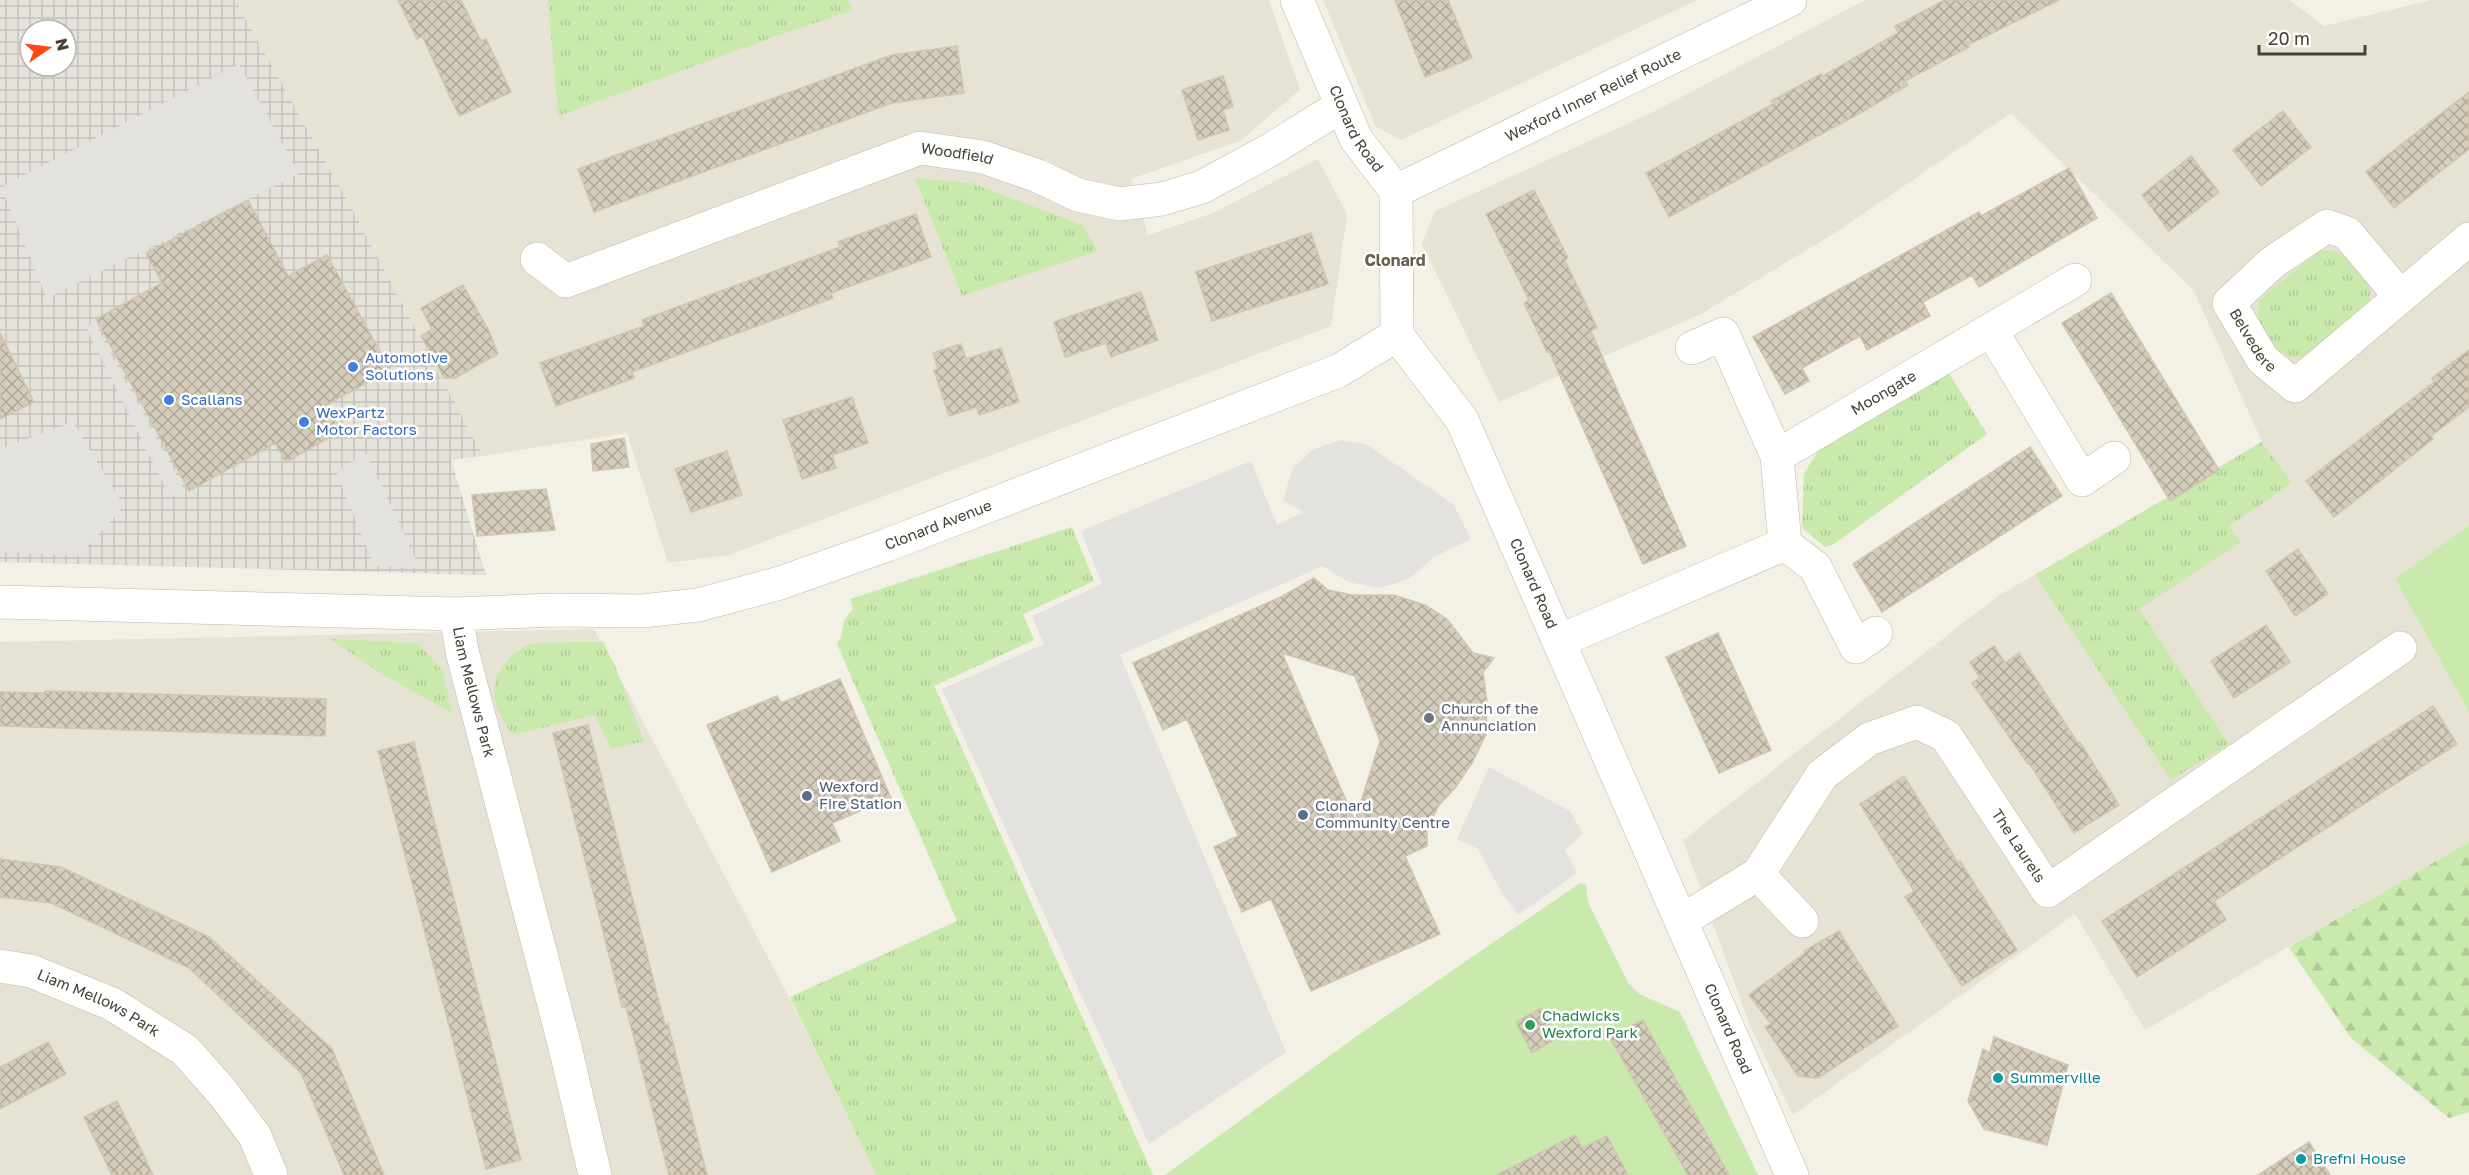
<svg xmlns="http://www.w3.org/2000/svg" width="2469" height="1175" font-family="'Golos Text',sans-serif">
	<style>
		.residential { fill: #e7e3d4 }
		.industrial { fill: url(#industrial-grid); fill-rule: evenodd }
		.grass { fill: url(#grass-tufts) }
		.forest { fill: url(#forest-firs) }
		.park { fill: #c9e9ad }
		.parking { fill: #e4e2de }
		.building { fill: url(#building-cross-hatch); stroke: #d0c5ae; stroke-width: 1.5; fill-rule: evenodd }
		.lines { fill: none; stroke-linecap: round; stroke-linejoin: round }
		.minor-casing { stroke: #bfb9a8; stroke-width: 34 }
		.minor { stroke: #fff; stroke-width: 33 }
		.shop-dot { fill: #3f7fe0; stroke: #fff; stroke-width: 2 }
		.worship-dot { fill: #6b7280; stroke: #fff; stroke-width: 2 }
		.service-dot { fill: #5c6f8a; stroke: #fff; stroke-width: 2 }
		.leisure-dot { fill: #2e9e5b; stroke: #fff; stroke-width: 2 }
		.culture-dot { fill: #0f9aa8; stroke: #fff; stroke-width: 2 }
		.labels { text-anchor: middle; stroke-width: 5; stroke-linejoin: round; paint-order: stroke }
		.street-label { font-size: 15px; fill: #464135; stroke: #fff }
		.shop-label { font-size: 15px; fill: #366cbe; stroke: #fff; text-anchor: start }
		.worship-label { font-size: 15px; fill: #5b616d; stroke: #fff; text-anchor: start }
		.service-label { font-size: 15px; fill: #4e5e75; stroke: #fff; text-anchor: start }
		.leisure-label { font-size: 15px; fill: #27864d; stroke: #fff; text-anchor: start }
		.culture-label { font-size: 15px; fill: #0d838f; stroke: #fff; text-anchor: start }
		.neighbourhood-label { font-size: 16px; font-weight: bold; fill: #69604c; stroke: #fff }
	</style>
	<defs>
		<pattern id="industrial-grid" width="8" height="8" patternUnits="userSpaceOnUse" patternTransform="scale(1.5)"><rect width="8" height="8" fill="#e5e1db"/><path d="M0 4h8M4 0v8" fill="none" stroke="#c6c2bd"/></pattern>
		<pattern id="grass-tufts" width="24" height="20" patternUnits="userSpaceOnUse" patternTransform="scale(1.5)"><rect width="24" height="20" fill="#c9e9ad"/><path d="M3 7l-1-3M5 7V3M7 7l1-3M15 17l-1-3M17 17v-4M19 17l1-3" fill="none" stroke="#aec995"/></pattern>
		<pattern id="forest-firs" width="22" height="20" patternUnits="userSpaceOnUse" patternTransform="scale(1.5)"><rect width="22" height="20" fill="#c9e9ad"/><path d="M5 1l3.5 6h-7zM16 11l3.5 6h-7z" fill="#aec995"/></pattern>
		<pattern id="building-cross-hatch" width="8" height="8" patternUnits="userSpaceOnUse" patternTransform="scale(1.5)"><rect width="8" height="8" fill="#d5cdbb"/><path d="M0 0l8 8M0 8l8-8" fill="none" stroke="#afa899"/></pattern>
	</defs>
	<rect width="100%" height="100%" fill="#f3f0e6"/>
	<!-- residential -->
	<path class="residential" d="M235,0h1034l31,90 -60,51 -109,38 17,56 65,-22 105,-54 29,55 -16,112 -602,229 -61,8 -41,-130 -144,23 -137,-258z
		M1323,0h374l-296,140 -25,-13z
		M1865,0h424l35,26 107,-26h38v525l-74,54 74,133v130l-324,188 -70,-116 -282,201 -43,-89 -67,-186 315,-244 264,-154 -68,-151 -183,-178 -176,120 -134,81 -202,88 -77,-158 13,-33 216,-98z
		M594,629l195,368 87,178h-876v-533z"/>
	<!-- industrial -->
	<path class="industrial" d="M0,0h235l111,198 137,258 -32,4 35,115 -486,-13zM30,30h36v36h-36z"/>
	<!-- grass -->
	<path class="grass" d="M548,0h300l5,10 -77,26 -218,80z
		M915,178l56,5 112,42 14,26 -135,45z
		M2320,250l19,1 31,31v27l-62,47 -18,2 -19,-14 -14,-23 2,-21z
		M1945,367l42,67 -153,110 -9,3 -23,-19 2,-54 16,-26z
		M2262,442l30,41 -63,43 12,16 -102,67 90,135 -58,36 -136,-205z
		M1072,527l22,54 -71,33 11,26 -100,46 219,489h-277l-86,-178 167,-76 -120,-277 4,-7 3,-16 9,-13 -3,-9z
		M330,639l88,4 25,28 9,42 -70,-39z
		M603,642l12,24 29,75 -33,8 -16,-34 -83,20c-17,-26 -28,-50 -3,-76 5,-4 13,-12 19,-14 8,-4 62,-3 75,-3z"/>
	<!-- forest -->
	<path class="forest" d="M2469,842v270l-20,6 -98,-80 -62,-91z"/>
	<!-- park -->
	<path class="park" d="M2469,525v187l-74,-133z
		M1580,883l6,2 2,17 41,82 10,10 41,18 78,163h-593l189,-137z"/>
	<!-- parking -->
	<path class="parking" d="M239,64l60,110 -252,124 -46,-111z
		M94,323l91,168 -15,6 -84,-170z
		M73,422l51,84 -45,50 -79,-4v-103z
		M1341,440l25,4 88,61 17,34 -37,18 -25,22 -30,9 -31,-6 -25,-16 -203,89 166,397 -137,92 -207,-455 102,-45 -12,-28 70,-32 -21,-53 170,-70 26,64 26,-13 -20,-12 10,-32 21,-19z
		M366,453l54,115 -46,-2 -38,-95z
		M1489,767l81,44 13,23 -18,16 12,23 -59,42 -16,-22 -24,-44 -21,-10z"/>
	<!-- building -->
	<path class="building" d="M398,0h63l20,41 5,-2 25,53 -52,24 -37,-80 -5,3z
		M1395,0h53l24,58 -47,19z
		M1945,0h114l-91,45 1,2 -64,34 3,4 -48,28 -191,104 -23,-44 127,-69 -2,-3 50,-27 2,2 75,-43 -3,-7z
		M957,46l7,47 -72,10 -298,109 -16,-43 314,-114z
		M1223,76l10,30 -10,4 6,20 -31,10 -16,-50z
		M2469,92v57l-75,59 -28,-36z
		M2283,111l28,36 -50,39 -28,-36z
		M2191,156l28,36 -50,39 -27,-36z
		M2069,168l28,50 -118,69 -7,-12 -49,27 7,14 -63,34 -7,-14 -58,32 7,13 -24,13 -32,-57 226,-125 2,4z
		M1534,190l34,68 -3,2 32,68 -6,3 95,215 -43,18 -94,-213 -2,1 -23,-49 5,-3 -43,-86z
		M248,200l40,76 39,-21 63,115 -64,35 15,26 -55,31 -11,-19 -86,48 -93,-172 66,-36 -16,-30z
		M916,214l15,43 -100,36 2,5 -201,74 2,6 -78,28 -16,-43 104,-37 -2,-6 198,-73 -2,-5z
		M1311,233l17,51 -116,37 -16,-49z
		M463,285l26,46 9,23 -43,24h-11l-23,-42 11,-7 -11,-21z
		M1141,292l17,48 -47,17 -5,-14 -41,14 -11,-35z
		M2111,293l108,177 -49,31 -108,-178z
		M0,333l34,69 -34,17z
		M961,344l5,15 35,-11 18,54 -40,13 -2,-8 -28,9 -15,-46 4,-1 -5,-16z
		M2469,350v57l-38,29 2,3 -99,78 -28,-36 128,-99 -2,-4z
		M852,397l16,46 -36,12 4,13 -34,11 -19,-59z
		M624,438l5,29 -36,4 -2,-27z
		M2030,447l32,49 -180,116 -29,-48z
		M727,451l15,44 -51,17 -16,-43z
		M546,489l9,41 -78,6 -5,-41z
		M2298,549l30,45 -33,22 -29,-45z
		M1314,578l14,12 24,5h42l31,10 22,14 26,34 21,5 -11,14 4,30 -1,32 -14,29 -17,25 -16,17 -12,25v16l-22,10 35,78 -129,57 -40,-92 -29,13 -28,-65 24,-11 -51,-117 -24,11 -30,-67 150,-67zM1282,653l73,23 25,65 -25,80z
		M2266,625l24,37 -56,36 -23,-37z
		M1718,633l53,117 -52,23 -53,-116z
		M1994,646l11,17 14,-10 59,90 2,-1 39,63 -45,28 -45,-70 -1,1 -56,-81 8,-5 -10,-16z
		M840,679l51,119 -59,25 8,18 -68,31 -65,-147 70,-29 4,7z
		M45,691l281,8 -1,37 -325,-10v-34l45,1z
		M2433,706l24,38 -243,157 12,19 -89,57 -35,-56z
		M588,725l77,300 3,-1 39,151h-38l-43,-168h-4l-69,-274z
		M414,742l107,418 -35,9 -108,-418z
		M1904,776l54,87 2,-2 57,89 -55,36 -57,-89 9,-6 -54,-87z
		M0,859l61,8 148,70 123,112 52,126h-40l-43,-102 -112,-105 -138,-65 -51,-6z
		M1839,931l59,95 -80,52 -20,-2 -33,-49 6,-3 -22,-29 56,-42 -1,-2z
		M1541,1008l16,30 -25,15 -16,-31z
		M1643,1020l86,155h-41l-79,-139z
		M1994,1037l74,28 -21,80 -63,-16 -16,-28 15,-52 7,4z
		M48,1042l18,32 -66,35v-42z
		M117,1101l14,28 22,46h-41l-28,-58z
		M1575,1135l7,13 25,-12 21,39h-131z
		M2309,1142l21,33h-72z"/>
	<g class="lines">
		<!-- minor casing -->
		<g class="minor-casing">
			<g id="minor">
				<path id="s1" d="M1297,0l59,139 40,52 1,144 65,85 330,755"/>
				<path id="s2" d="M1396,191l394,-191"/>
				<path id="s3" d="M537,259l29,22 354,-133 63,9 55,19 40,19 42,9 42,-5 40,-12 68,-37 71,-44"/>
				<path id="s4" d="M2400,296l-53,-63 -20,-7 -54,36 -44,41 34,57 32,26 174,-147"/>
				<path d="M1991,330l91,150 32,-22"/>
				<path d="M1692,348l31,-14 54,122 8,88 30,23 41,80 20,-14"/>
				<path id="s5" d="M1777,456l298,-176"/>
				<path id="s6" d="M0,602l456,12 98,-4 88,1 56,-6 82,-22 107,-38 451,-174 59,-36"/>
				<path id="s7" d="M456,614l6,37 103,396 30,128"/>
				<path d="M1559,641l226,-97"/>
				<path d="M1758,874l44,47"/>
				<path id="s8" d="M1681,921l77,-47 64,-99 47,-36 48,-17 29,14 102,155 352,-243"/>
				<path id="s9" d="M0,966l31,5 81,33 73,46 38,43 32,43 16,39"/>
			</g>
		</g>
		<!-- minor -->
		<use href="#minor" class="minor"/>
	</g>
	<!-- markers -->
	<g class="shop-dot">
		<circle cx="353" cy="367" r="6"/>
		<circle cx="169" cy="400" r="6"/>
		<circle cx="304" cy="422" r="6"/>
	</g>
	<circle class="worship-dot" cx="1429" cy="718" r="6"/>
	<g class="service-dot">
		<circle cx="807" cy="796" r="6"/>
		<circle cx="1303" cy="815" r="6"/>
	</g>
	<circle class="leisure-dot" cx="1530" cy="1025" r="6"/>
	<g class="culture-dot">
		<circle cx="1998" cy="1078" r="6"/>
		<circle cx="2301" cy="1159" r="6"/>
	</g>
	<g class="labels">
		<!-- street labels -->
		<g class="street-label">
			<text dy="5" stroke="none"><textPath href="#s2" startOffset="219">Wexford Inner Relief Route</textPath></text>
			<text dy="5" stroke="none"><textPath href="#s1" startOffset="142">Clonard Road</textPath></text>
			<text dy="5" stroke="none"><textPath href="#s3" startOffset="452">Woodfield</textPath></text>
			<text dy="5" stroke="none"><textPath href="#s4" startOffset="273">Belvedere</textPath></text>
			<text dy="5" stroke="none"><textPath href="#s5" startOffset="124">Moongate</textPath></text>
			<text dy="5" stroke="none"><textPath href="#s6" startOffset="952">Clonard Avenue</textPath></text>
			<text dy="5" stroke="none"><textPath href="#s1" startOffset="646">Clonard Road</textPath></text>
			<text dy="5" stroke="none"><textPath href="#s7" startOffset="80">Liam Mellows Park</textPath></text>
			<text dy="5" stroke="none"><textPath href="#s8" startOffset="482">The Laurels</textPath></text>
			<text dy="5" stroke="none"><textPath href="#s9" startOffset="106">Liam Mellows Park</textPath></text>
			<text dy="5" stroke="none"><textPath href="#s1" startOffset="1132">Clonard Road</textPath></text>
		</g>
		<!-- shop labels -->
		<g class="shop-label">
			<text x="365" y="363">Automotive<tspan x="365" dy="17">Solutions</tspan></text>
			<text x="181" y="405">Scallans</text>
			<text x="316" y="418">WexPartz<tspan x="316" dy="17">Motor Factors</tspan></text>
		</g>
		<!-- worship labels -->
		<g class="worship-label">
			<text x="1441" y="714">Church of the<tspan x="1441" dy="17">Annunciation</tspan></text>
		</g>
		<!-- service labels -->
		<g class="service-label">
			<text x="819" y="792">Wexford<tspan x="819" dy="17">Fire Station</tspan></text>
			<text x="1315" y="811">Clonard<tspan x="1315" dy="17">Community Centre</tspan></text>
		</g>
		<!-- leisure labels -->
		<g class="leisure-label">
			<text x="1542" y="1021">Chadwicks<tspan x="1542" dy="17">Wexford Park</tspan></text>
		</g>
		<!-- culture labels -->
		<g class="culture-label">
			<text x="2010" y="1083">Summerville</text>
			<text x="2313" y="1164">Brefni House</text>
		</g>
		<!-- neighbourhood labels -->
		<g class="neighbourhood-label">
			<text x="1395" y="266">Clonard</text>
		</g>
	</g>
	<!-- north arrow -->
	<g transform="translate(48 48) rotate(76)"><circle r="28" fill="#ffffff" stroke="#b5b3ae" stroke-width="1.5"/>
	<path d="M0-4.5L10 22L0 15L-10 22Z" fill="#ff4711"/>
	<text y="-9" font-size="16" font-weight="bold" text-anchor="middle" fill="#464135">N</text>
	</g>
	<!-- scale -->
	<path d="M2259 45v9h106v-9" fill="none" stroke="#464135" stroke-width="3"/>
	<text x="2268" y="45" font-size="18" fill="#464135" stroke="#ffffff" stroke-width="4.5" paint-order="stroke">20 m</text>
</svg>
